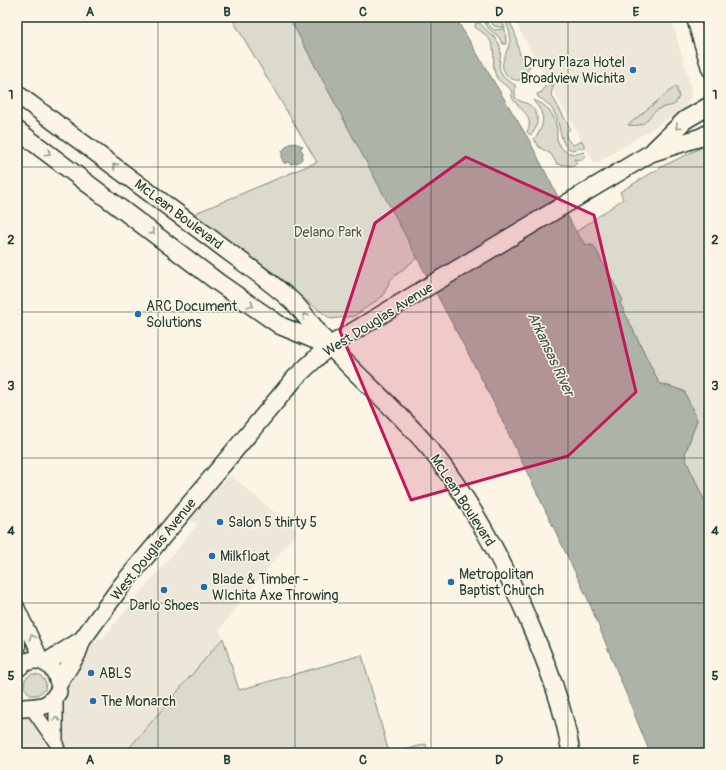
<svg xmlns="http://www.w3.org/2000/svg" width="726" height="770" font-family="Pangolin,sans-serif">
	<style>
		.built { fill: #ece7d8 }
		.green { fill: #dcdacc; stroke: #7e8c80 }
		.water { fill: #aeb3a7; stroke: #758479 }
		.lines { fill: none; stroke-linecap: round; stroke-linejoin: round }
		.minor-casing { stroke: #1f3d34; stroke-width: 16 }
		.major-casing { stroke: #1f3d34; stroke-width: 20 }
		.minor { stroke: #fcf5e5; stroke-width: 13 }
		.major { stroke: #fcf5e5; stroke-width: 17 }
		.oneway { stroke: #8e998c }
		.marked { fill: #c2185b; fill-opacity: 0.2; stroke: #c2185b; stroke-width: 3; stroke-linejoin: round }
		.grid { fill: none; stroke: #1f3d34; stroke-width: 1; stroke-opacity: 0.55 }
		.poi-dot { fill: #1f6fb2; stroke: #fcf5e5; stroke-width: 1.5 }
		.labels { text-anchor: middle; stroke-width: 3; stroke-linejoin: round; paint-order: stroke }
		.poi-label { font-size: 14px; fill: #1f3d34; stroke: #fcf5e5; text-anchor: start }
		.street-label { font-size: 14px; fill: #1f3d34; stroke: #fcf5e5 }
		.park-label { font-size: 14px; fill: #455c52; stroke: #fcf5e5 }
		.water-label { font-size: 15px; font-style: italic; fill: #435a51; stroke: #fcf5e5 }
		.neatline { fill: none; stroke: #1f3d34; stroke-width: 1.5 }
		.grid-label { font-size: 13px; text-anchor: middle; font-weight: bold; fill: #1f3d34 }
	</style>
	<rect width="100%" height="100%" fill="#fcf5e5"/>
	<filter id="ink" filterUnits="userSpaceOnUse"><feTurbulence type="fractalNoise" baseFrequency=".025" numOctaves="2"/><feDisplacementMap in="SourceGraphic" scale="8" xChannelSelector="R" yChannelSelector="G"/><feConvolveMatrix kernelMatrix="1 2 1 2 8 2 1 2 1" color-interpolation-filters="sRGB"/></filter>
	<g filter="url(#ink)">
		<!-- built -->
		<path class="built" d="M512,17h159l20,71 -1,11 -6,10 -89,55z
			M230,475l67,56 -78,99 4,8 -98,115h-59l-4,-16 -2,-35 5,-16 26,-46 11,-1 96,-115 -7,-3v-5l4,-5z
			M17,713l9,3 8,5 5,8 9,24h-31z"/>
		<!-- green -->
		<path class="green" d="M231,17h58l129,240 -28,23 -7,16 -29,20 -23,3 -140,-104 126,-53z
			M464,17l18,1 12,12 11,-1 1,15h-3l-4,-7 -10,-8 -6,-9 -11,-1 -3,4z
			M487,17h8l8,7 2,4 -11,-2z
			M505,18c18,15 6,35 25,49l-10,13c-4,1 -9,-1 -12,-4 -13,-11 2,-25 2,-37 1,-8 -4,-14 -5,-21z
			M476,23h4c5,7 16,14 19,21 5,11 -4,21 3,31 3,5 9,7 13,10v12c3,4 6,4 11,6 14,7 14,22 5,32l-4,-3c8,-16 -7,-22 -14,-33 -2,-3 -1,-7 -2,-9 -2,-4 -11,-7 -14,-12 -7,-12 0,-25 -6,-36 -3,-7 -10,-10 -16,-15z
			M554,84l-3,10 19,34 -4,5 1,6 6,6 9,-4 3,6 -13,3c-19,-6 -4,-38 -34,-53l-1,-3 5,-2 3,-6z
			M676,86l3,11 -4,7c-5,3 -12,2 -18,6 -11,7 -9,18 -29,15z
			M533,100c14,4 23,16 24,30 0,4 -1,8 1,12 4,11 15,14 26,10l1,4 -3,4 -8,-1 3,4 -3,3 -17,-2 -6,-10 -12,-7 -5,-8c8,-9 12,-20 5,-31 -2,-3 -4,-5 -6,-8z
			M709,144v367l-23,-51 -1,-6 12,-34 -13,-29 -25,-8 -39,-80 2,-3 -28,-54 -9,-2 -9,-12 47,-33 -3,-7 43,-26z
			M223,638l16,52 123,-35 27,98h-264z
			M32,674l8,1 6,7 -1,8 -8,5h-7l-6,-8 1,-8z
			M426,744l2,9h-34z"/>
		<!-- water -->
		<path class="water" d="M289,17h166l74,123 47,92 9,12 9,2 29,54 -3,3 39,80 25,8 13,29 -12,34 1,6 23,51v242h-59l-63,-156 -100,-208z
			M294,143l9,3 -3,3 3,3 -1,7 -5,4 -7,1 -3,-3 -2,3 -3,-4v-9l7,-7z"/>
		<g class="lines">
			<!-- minor casing -->
			<g class="minor-casing">
				<path id="minor" d="M693,17l16,53
					M17,606l26,56
					M18,668c1,-18 0,-36 1,-55
					M56,695v48l3,10
					M31,707l25,36"/>
			</g>
			<!-- major casing -->
			<g class="major-casing">
				<path id="major" d="M17,94c65,49 131,97 196,146 26,20 53,38 78,60 15,13 25,33 40,47 32,35 69,65 99,102 42,52 73,112 99,173 18,42 35,85 42,131
					M17,130l202,153 62,43 46,19
					M654,150l31,-30 24,-14
					M45,663l37,-23
					M17,669c17,-17 37,-8 42,14
					M59,683l18,-29 5,-14 40,-55 174,-208 33,-31 322,-193 50,-16 8,-4
					M17,709c19,-4 29,3 41,-17"/>
			</g>
			<!-- minor -->
			<use href="#minor" class="minor"/>
			<!-- major -->
			<use href="#major" class="major"/>
		</g>
		<!-- one-way arrows -->
		<defs><path id="oneway-chevron" d="M-2-3.5L2.5 0L-2 3.5" fill="none" stroke-width="1.6" stroke-linecap="round" stroke-linejoin="round"/></defs>
		<g class="oneway">
			<use href="#oneway-chevron" transform="translate(678 127) rotate(136)"/>
			<use href="#oneway-chevron" transform="translate(48 153) rotate(37)"/>
			<use href="#oneway-chevron" transform="translate(115 166) rotate(-143)"/>
			<use href="#oneway-chevron" transform="translate(152 232) rotate(37)"/>
			<use href="#oneway-chevron" transform="translate(251 305) rotate(34)"/>
			<use href="#oneway-chevron" transform="translate(305 316) rotate(-129)"/>
			<use href="#oneway-chevron" transform="translate(32 637) rotate(-112)"/>
			<use href="#oneway-chevron" transform="translate(56 719) rotate(-92)"/>
		</g>
	</g>
	<!-- marked area -->
	<path class="marked" d="M466,157l128,58 42,177 -68,64 -157,44 -71,-169 35,-108z"/>
	<!-- grid -->
	<path class="grid" d="M158,17v736M295,17v736M431,17v736M568,17v736M17,167h692M17,312h692M17,458h692M17,603h692"/>
	<!-- markers -->
	<g class="poi-dot">
		<circle cx="633" cy="70" r="4"/>
		<circle cx="138" cy="314" r="4"/>
		<circle cx="220" cy="522" r="4"/>
		<circle cx="212" cy="556" r="4"/>
		<circle cx="451" cy="582" r="4"/>
		<circle cx="204" cy="587" r="4"/>
		<circle cx="164" cy="590" r="4"/>
		<circle cx="91" cy="673" r="4"/>
		<circle cx="93" cy="701" r="4"/>
	</g>
	<g class="labels">
		<!-- poi labels -->
		<g class="poi-label">
			<text x="625" y="67" text-anchor="end">Drury Plaza Hotel<tspan x="625" dy="16">Broadview Wichita</tspan></text>
			<text x="146" y="311">ARC Document<tspan x="146" dy="16">Solutions</tspan></text>
			<text x="228" y="527">Salon 5 thirty 5</text>
			<text x="220" y="561">Milkfloat</text>
			<text x="459" y="579">Metropolitan<tspan x="459" dy="16">Baptist Church</tspan></text>
			<text x="212" y="584">Blade &amp; Timber -<tspan x="212" dy="16">WIchita Axe Throwing</tspan></text>
			<text x="164" y="610" text-anchor="middle">Darlo Shoes</text>
			<text x="99" y="678">ABLS</text>
			<text x="101" y="706">The Monarch</text>
		</g>
		<!-- street labels -->
		<g class="street-label">
			<text transform="translate(179 214) rotate(37)" y="5">McLean Boulevard</text>
			<text transform="translate(378 319) rotate(-32)" y="5">West Douglas Avenue</text>
			<text transform="translate(463 500) rotate(57)" y="5">McLean Boulevard</text>
			<text transform="translate(153 549) rotate(-51)" y="5">West Douglas Avenue</text>
		</g>
		<!-- park labels -->
		<g class="park-label">
			<text x="328" y="237">Delano Park</text>
		</g>
		<!-- water labels -->
		<g class="water-label">
			<text transform="translate(551 354) rotate(65)" y="5">Arkansas River</text>
		</g>
	</g>
	<!-- margin -->
	<rect width="726" height="770" fill="none" stroke="#fcf5e5" stroke-width="44"/>
	<rect x="22" y="22" width="682" height="726" class="neatline"/>
	<g class="grid-label">
		<text x="90" y="16">A</text>
		<text x="227" y="16">B</text>
		<text x="363" y="16">C</text>
		<text x="499" y="16">D</text>
		<text x="636" y="16">E</text>
		<text x="11" y="99">1</text>
		<text x="715" y="99">1</text>
		<text x="11" y="244">2</text>
		<text x="715" y="244">2</text>
		<text x="11" y="390">3</text>
		<text x="715" y="390">3</text>
		<text x="11" y="535">4</text>
		<text x="715" y="535">4</text>
		<text x="11" y="680">5</text>
		<text x="715" y="680">5</text>
		<text x="90" y="764">A</text>
		<text x="227" y="764">B</text>
		<text x="363" y="764">C</text>
		<text x="499" y="764">D</text>
		<text x="636" y="764">E</text>
	</g>
</svg>
